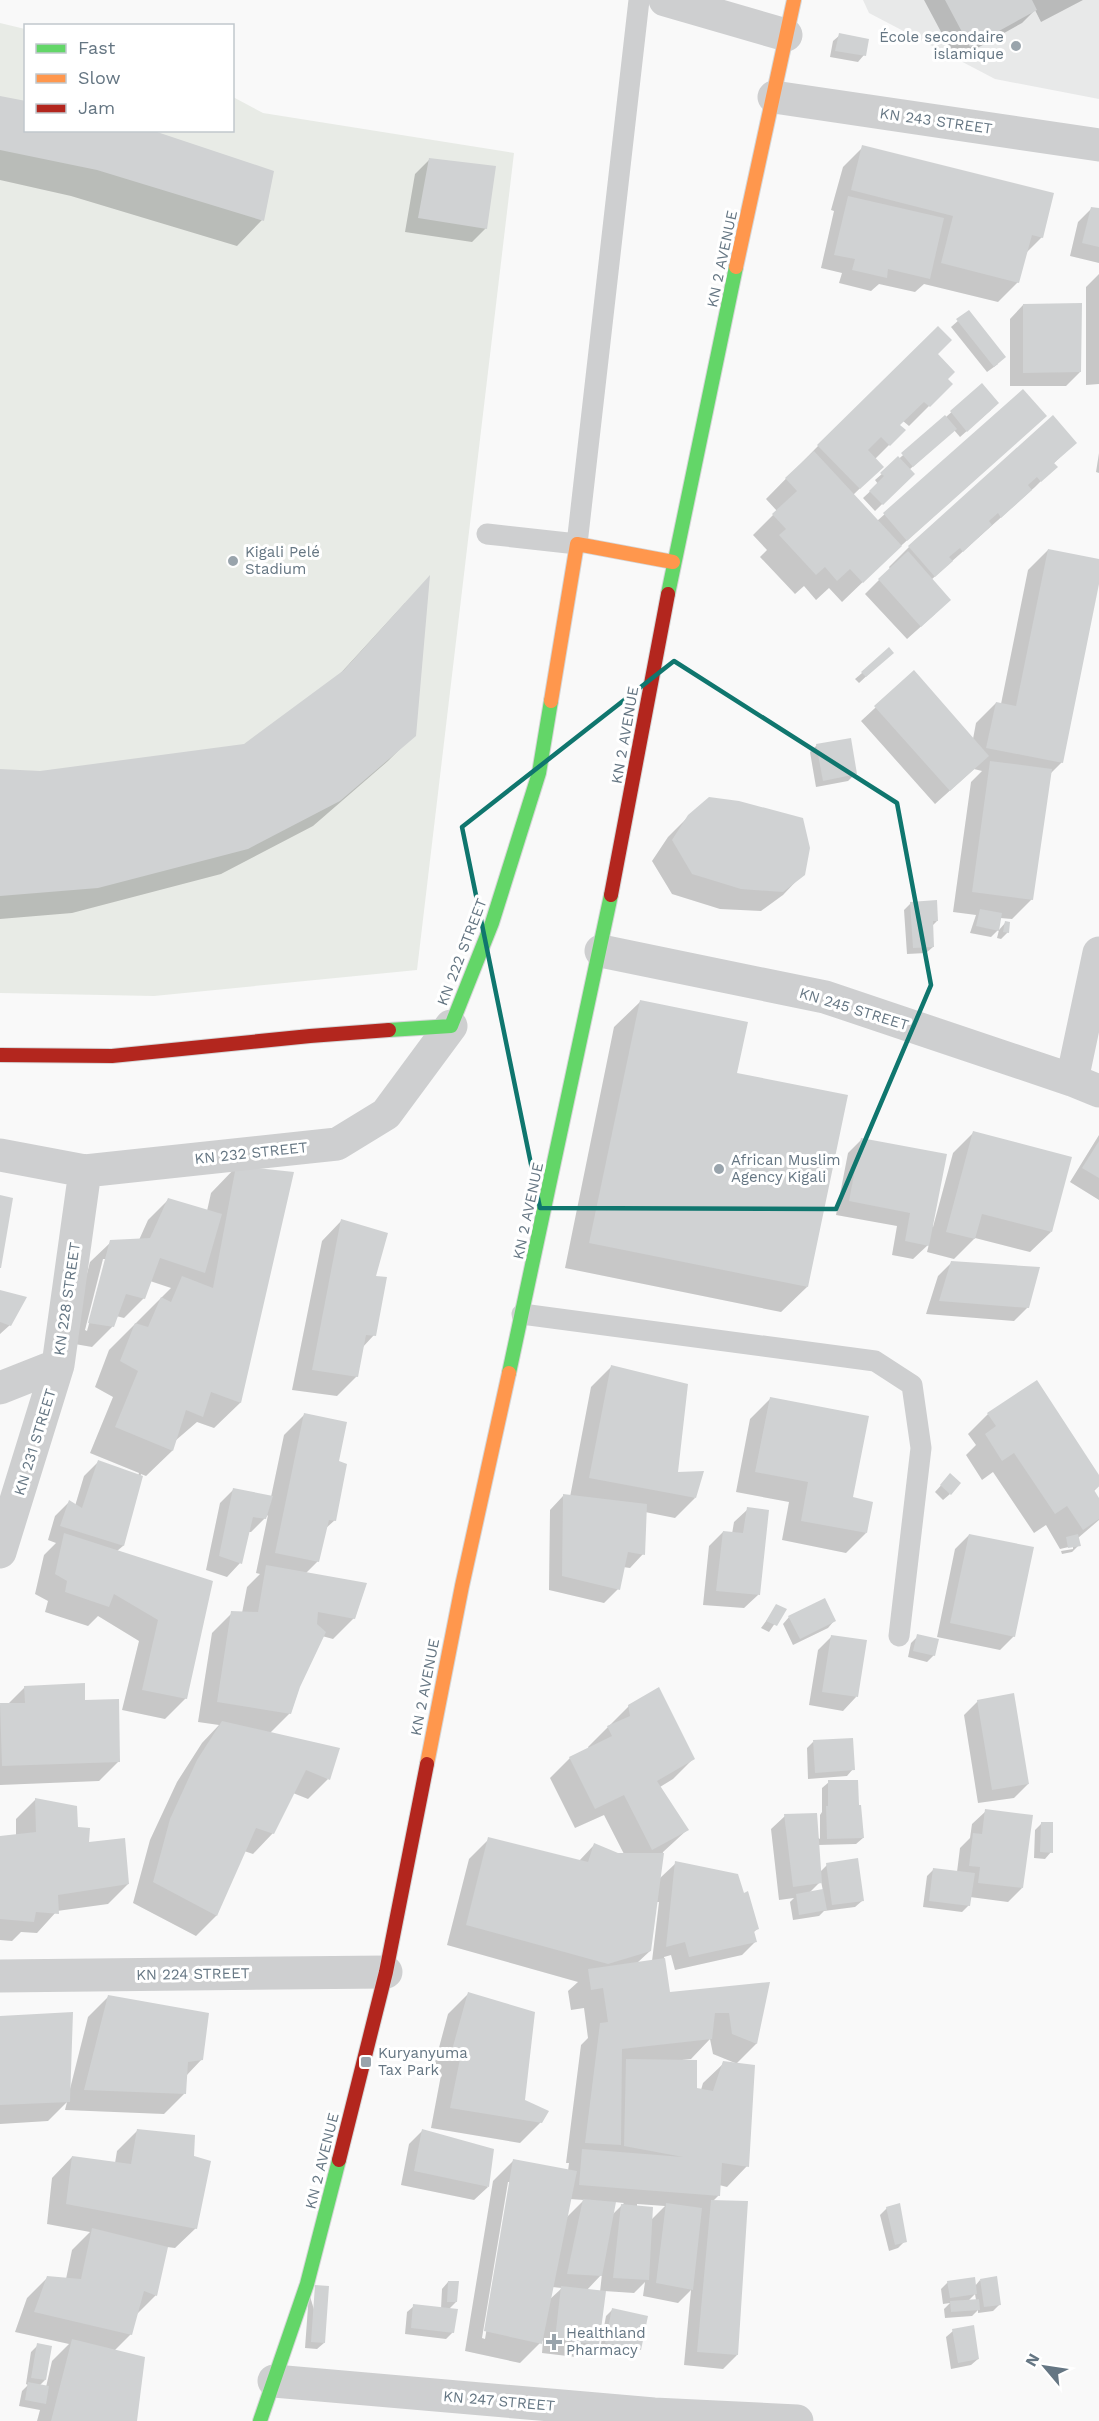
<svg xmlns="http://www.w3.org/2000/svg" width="1099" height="2421" font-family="'Work Sans',sans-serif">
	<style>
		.built { fill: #e8e9e9 }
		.green { fill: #e8ebe6 }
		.shadow { fill: #0003; fill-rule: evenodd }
		.building { fill: #d0d2d3 }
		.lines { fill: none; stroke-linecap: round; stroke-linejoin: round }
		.fast-casing { stroke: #d5d6d7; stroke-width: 16 }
		.slow-casing { stroke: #d5d6d7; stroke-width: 16 }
		.jam-casing { stroke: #d5d6d7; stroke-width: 16 }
		.lane { stroke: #cecfd0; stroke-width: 21 }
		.street { stroke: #cecfd0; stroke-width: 33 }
		.fast { stroke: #63d668; stroke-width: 14 }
		.slow { stroke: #ff974d; stroke-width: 14 }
		.jam { stroke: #b3261e; stroke-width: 14 }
		.marked { fill: none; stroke: #0f766e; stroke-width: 4.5; stroke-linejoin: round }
		.poi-dot { fill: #99a4ac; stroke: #fff; stroke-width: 2 }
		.labels { text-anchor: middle; stroke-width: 6; stroke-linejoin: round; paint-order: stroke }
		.poi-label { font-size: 15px; fill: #657683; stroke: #fff; text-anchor: start }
		.street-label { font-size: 15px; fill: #657683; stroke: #fff }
	</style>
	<rect width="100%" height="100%" fill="#f9f9f9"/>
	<!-- built -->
	<path class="built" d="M863,0h236v99l-104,-20 -126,-66z"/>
	<!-- green -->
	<path class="green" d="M0,23l25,6 1,101h206l1,-33 30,16 251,40 -97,817 -263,26 -154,-3z"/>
	<!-- shadow -->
	<path class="shadow" d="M924,0h159l-42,22 -6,-12 -13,13 -66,37z
		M840,35l24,20 -6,7 -28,-5 3,-16z
		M0,98l26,32 246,42 -10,48 -25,26 -166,-50 -71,-16z
		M863,147l179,90 -16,16 -8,29 -20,20 -74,-18 -9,8 -36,-8 -8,7 -32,-8 3,-10 -21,-5 13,-57 -3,-1 12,-43z
		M429,160l57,68 -14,14 -67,-10 10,-58z
		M1092,208l7,2v53l-29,-7 8,-34z
		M1099,274v110l-13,1v-98z
		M1023,305l57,67 -14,14h-56v-67z
		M968,312l30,52 -11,8 -36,-45z
		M936,354l10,25 5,5 -42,42 -6,-5 -5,4 6,5 -29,29 7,8 -29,28 24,26 146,-130 8,38 -138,124 -51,49 -13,-14 -13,12 -12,-14 -9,8 -35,-37 7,-7 -14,-15 24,-24 -11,-12 52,-53z
		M982,385l9,25 -31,27 -6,-7 -45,40 4,4 -38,37 -12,-13 15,-14 -3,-4z
		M1053,418l22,25 -22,21 2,3 -20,20 -104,93 4,34 -28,25 -42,-45 25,-25 -1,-2 20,-20z
		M1099,453v20l-3,-1z
		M1048,550l51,10v17l-37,185 -12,12 -18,125 -20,20 -12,-1 -2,12 -7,7 -21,-4 6,-18 -23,-3 18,-130 11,-11 -8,-2 -39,35 -74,-83 53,-49 59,67 3,-16 20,-20 5,1 27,-134z
		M405,603l9,132 -26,26 -75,65 -92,48 -149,39 -72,6v-148l40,1 205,-26 93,-70z
		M885,659l-26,24 -4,-4 7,-6z
		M817,745l38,29 -7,7 -32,6 -6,-35z
		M689,816l114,58 -20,21 -22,16 -41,-2 -48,-15 -20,-33 16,-24z
		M911,903l26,18 -5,5 1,21 -7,6 -19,1 -3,-44z
		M1005,923l3,9 -7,7 -4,-1 2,-8z
		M640,1002l95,72 72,213 -26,25 -216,-44 49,-241z
		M973,1133l78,99 -21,20 -55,-14 -21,21 -27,-7 2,-8 -16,15 -21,-4 5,-29 -61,-11 12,-62 14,-14 71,88 20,-74z
		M1099,1135v65l-29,-18z
		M236,1167l56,7 -52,229 -26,25 -17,-6 -22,19 -3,10 -26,25 -5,-2 -18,72 -6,5 94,31 -25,116 -21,21 -43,-9 17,-69 -41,-25 -10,10 -43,-14 3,-11 -13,-7 9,-39 12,-12 -8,-3 7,-24 14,-14 6,4 9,-30 14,-14 40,14 1,-3 -49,-20 23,-56 -18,-10 14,-37 62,-62 -21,-7 -6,17 -20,20 -8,-2 -4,11 -20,20 -23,-4 21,-81 21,-20 28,-2 9,-20 20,-20 39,11 4,-18zM103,1259h4l-20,72 -2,-1z
		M342,1220l32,57v58l-12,13 -5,28 -20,20 -45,-6 30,-149z
		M952,1262l76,45 -14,14 -88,-7 12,-38z
		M0,1291l10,34 -10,9z
		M611,1367l65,106 19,25 -20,20 -30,-6 -2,42 -13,14 -7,-1 -5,22 -14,14 -55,-13 1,-80 13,-14 7,1 21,-110z
		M770,1399l81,99 15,35 -20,20 -64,-13 7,-38 -53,-10 14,-73z
		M988,1414l111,64v8l-6,6 6,8v20l-21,18 1,7 -7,7 -10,2 -1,-3 12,-2v-3l-13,3 -14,-24 -12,8 -41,-61 -11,8 -16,-25 10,-10 -8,-11z
		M304,1415l33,47 -2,58 -10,9 -7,32 -12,12 48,45 -21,21 -11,-3 -24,51 -8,26 -20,20 58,46 -20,20 -15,-6 -20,40 -20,21 -9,-3 -28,65 -20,20 -63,-33 17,-63 27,-58 25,-39 17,-18 -21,-3 14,-89 20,-20h10l5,-26 13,-13 -4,-1 12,-58 -17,17h-3l-8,31 -13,14 -21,-7 14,-67 14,-14 37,8 13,-62z
		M944,1482l6,12 -7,6 -8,-8z
		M748,1509l10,86 -14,13 -41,-3 6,-59 14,-14 9,2 2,-12z
		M969,1535l45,101 -14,14 -63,-13 18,-88z
		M777,1606l7,4 -15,22 -8,-4z
		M789,1617l45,4 -6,7 -35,17 -10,-21z
		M832,1636l24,61 -13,14 -34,-6 9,-55z
		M918,1636l16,19 -7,7 -19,-5 3,-14z
		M25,1687l59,15 35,59 -20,20 -99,4v-80h7z
		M978,1701l50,83 -14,14 -36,5 -14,-88z
		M629,1706l64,53 -20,20 -13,8 27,43 -24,22 -4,27 17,-16 81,66 -4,4 3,8 -14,14 -67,15 -4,-15 -7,2 5,37 99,-10 -12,60 -20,20 11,102 -20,21 -8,-2v10l-6,6 24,154 -14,14 -39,-4 7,-75 -13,13 -35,-7 2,-14 -11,11 -30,-2 -6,53 -14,14 -42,-5 1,-13 -23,23 -55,-12 28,-170 20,-20 55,10 1,-8h-3l15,-118 7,-7 -4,-30 -13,2 -3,-19 10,-9 -131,-37 22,-86 20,-20 90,22 15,-16 23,9h7l-20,-39 -29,13 -25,-50 20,-20 19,-9 -1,-2zM656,1902h3l-7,59 -15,2 13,-12zM710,2039l3,15 22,9h-11l-21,20 -2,7h-6l-13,-30 9,-1zM508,2182h3l-26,157 -3,-1zM570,2199l14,1 -18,18zM614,2202l10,1 -12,12zM637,2204l28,2 -14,14 -14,-13zM602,2274l-2,18 -14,-1zM552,2287l10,1 -13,12z
		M813,1742l40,27 -6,7 -39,3 -1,-31z
		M829,1782l28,24 6,32 -7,6 -38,1 2,27 7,-7 35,36 -7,6 -31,4 -5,5 -26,4 -3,-18 4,-4 -15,2 -8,-71 14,-13 35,23v-24l2,-3v-24zM821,1881l2,10 -14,2z
		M36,1799l41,29 10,15 41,41 -20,20 -51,7 -20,22 -16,-1 -9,9 -12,-1v-102l16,-2v-17z
		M986,1811l36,77 -14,14 -38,-5 -1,8 -7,7 -39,-5 4,-31 7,-7 23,3 3,-24 10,-10 2,-14z
		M1041,1824l10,28 -6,7 -11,-1 1,-28z
		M468,1994l55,107 18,21 -21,21 -89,-15 10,-53 -8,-5 15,-56z
		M109,1996l93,63 -16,17 -2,18 -20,20 -99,-4 2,-8 -19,19 -48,3v-107l70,72 18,-72z
		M423,2130l65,57 -14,13 -73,-15 8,-41z
		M137,2131l55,26 4,71 -21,20 -8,-1 -11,48 -20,20 -5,19 -17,17 21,70h-98l3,-11 -21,-4 3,-15 6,-6 -2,-1 5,-32 7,-7 7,35 -6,6 7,1 6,-26 17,-17 -54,-12 12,-34 20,-20 19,1 6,-29 18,-18 -43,-8 5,-46 20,-21 43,6 2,-12z
		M887,2208l18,33 -7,7 -9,3 -9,-36z
		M980,2280l20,24 -7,7 -15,2v-3l-6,6 -27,2 -1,-9 6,-6 -7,1 -2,-15 7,-7 27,4zM975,2294l1,6 -8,1z
		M448,2282l8,20 -8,8 5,22 -7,7 -41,-5 2,-22 7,-6 27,3 1,-20z
		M309,2293l15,50 -7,6 -12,-1z
		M613,2309l26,41 -7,6 -32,-7 6,-33z
		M953,2331l25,28 -7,6 -20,4 -5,-32z"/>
	<!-- building -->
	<path class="building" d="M945,0h87l5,10 -67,37z
		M839,33l30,6 -3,17 -31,-5z
		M0,96l26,5v29h125l123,41 -10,50 -167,-51 -97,-20z
		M862,145l192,48 -11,45 -11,-3 -13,48 -78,-20 12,-47 -102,-26z
		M429,158l67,8 -9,63 -69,-11z
		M848,196l96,22 -14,61 -42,-10 -1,9 -35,-8 3,-11 -21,-4z
		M1091,207l8,1v39l-17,-4z
		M1082,303l-1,69 -58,1v-69z
		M969,310l37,47 -12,10 -38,-48z
		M938,326l14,14 -14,14 17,18 -7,7 5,5 -23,23 -6,-5 -24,23 6,5 -16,16 -9,-9 -13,13 16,17 -24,22 -43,-44z
		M982,383l17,20 -32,29 -17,-21z
		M1023,389l24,27 -140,125 -24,-28z
		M945,415l12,14 -44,38 -12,-14z
		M1053,415l24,28 -23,20 4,4 -17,15 -4,-5 -9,8 4,5 -31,28 -3,-5 -9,8 3,4 -29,27 -3,-4 -11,9 4,4 -18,16 -27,-31z
		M814,451l88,95 -39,37 -13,-14 -13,12 -12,-14 -9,8 -37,-40 7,-6 -14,-15 25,-23 -12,-13z
		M898,456l17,18 -32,31 -14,-14 15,-15 -4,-3z
		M1048,549l51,10v25l-36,179 -77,-15 10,-46 20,4z
		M908,551l43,49 -30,27 -43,-48z
		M430,575l-14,161 -76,65 -92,48 -150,39 -98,8v-127l40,2 204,-27 100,-74z
		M889,647l5,6 -28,24 -5,-5z
		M914,670l75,86 -39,35 -76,-85z
		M851,738l6,36 -34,7 -7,-37z
		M990,761l62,8 -19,131 -61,-8z
		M709,797l30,4 64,17 7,30 -5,27 -22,17 -42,-3 -49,-15 -20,-34 16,-25z
		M937,900l1,21h-5l1,26 -21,1 -3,-46z
		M980,909l22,4 -3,18 -23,-5z
		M1005,921l5,1 -1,11 -6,-1z
		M640,1000l108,22 -11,51 111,22 -40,192 -219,-44z
		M973,1131l99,26 -20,75 -70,-18 -7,25 -29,-7z
		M861,1138l86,16 -18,92 -24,-5 5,-28 -61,-12z
		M1099,1141v37l-17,-10z
		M236,1166l58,6 -53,231 -30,-11 -8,25 -17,-7 -13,41 -58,-24 23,-56 -18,-10 15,-38 13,4 13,-30 10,5 11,-26 31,12z
		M0,1195l13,3 -12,70h-1z
		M168,1198l54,16 -17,59 -45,-15 -15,41 -19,-5 -12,33 -26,-4 22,-83 40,-2z
		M341,1219l47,14 -12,43 11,1 -11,59 -10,-1 -8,42 -46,-7z
		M951,1261l89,6 -11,41 -90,-7z
		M0,1290l27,7 -16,29 -11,-4z
		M611,1365l77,19 -10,88 26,-1 -8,27 -107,-20z
		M1037,1380l62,95v11l-5,4 5,8v21l-16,11 -16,-24 -12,8 -41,-61 -12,8 -17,-27 11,-8 -9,-13z
		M770,1397l99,19 -16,81 20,5 -6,31 -66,-12 7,-39 -53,-10z
		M304,1413l43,9 -8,39 8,3 -11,57 -7,-1 -10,42 -44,-9z
		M98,1460l45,16 -19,70 -64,-20 9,-26 13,8z
		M950,1473l11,10 -10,12 -11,-10z
		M233,1488l40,8 -7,23 -13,-2 -11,47 -23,-8z
		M563,1494l84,10 -2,51 -17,-3 -8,38 -58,-14z
		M747,1507l22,3 -9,85 -44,-4 7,-60 20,2z
		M64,1533l149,48 -26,118 -45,-9 16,-70 -44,-26 -5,13 -44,-15 2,-11 -12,-7z
		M969,1534l65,13 -19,90 -65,-14z
		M1078,1534l3,12 -13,2 -2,-11z
		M266,1565l101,18 -12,36 -37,-7 -1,12 9,8 -26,55 -9,27 -74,-12 14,-91 27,1z
		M825,1598l11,23 -36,18 -12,-23z
		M776,1604l11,5 -10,17 -11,-5z
		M917,1634l22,5 -4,17 -22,-5z
		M831,1635l36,5 -9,57 -36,-5z
		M85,1683v17l34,-1 1,63 -118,4 -2,-63h25l-1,-17z
		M659,1687l36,72 -38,22 32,49 -37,20 -28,-55 -29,14 -26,-52 43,-21 -5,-10 23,-10 -2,-11z
		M1014,1693l15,91 -37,6 -15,-90z
		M222,1721l118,27 -10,32 -24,-10 -32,64 -18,-6 -39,88 -64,-34 17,-63 27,-59z
		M853,1738l2,32 -40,3 -2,-33z
		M828,1780h30l1,25h2l3,33 -37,1 -1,-33h2z
		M35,1798l42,8 1,21 12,1 -1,14 36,-4 4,46 -71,11 1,19 -23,-2 -2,10 -34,-3v-83l36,-4z
		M985,1809l48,6 -10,73 -45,-5 2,-16 -11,-1 4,-33 9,1z
		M817,1813l5,70 -29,4 -9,-73z
		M1041,1822h12v31l-13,-1z
		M488,1837l100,25 6,-19 24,10h46l-13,98 -43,13 -142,-39z
		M858,1858l6,43 -32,4 -6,-42z
		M675,1861l63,13 6,19 4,-2 11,38 -5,2 3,11 -68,15 -4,-15 -19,5z
		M933,1868l42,5 -5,33 -41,-5z
		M823,1889l4,21 -28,5 -3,-21z
		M665,1958l5,34 100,-10 -13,62 -25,-10 -3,-21h-14l-3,26 -90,10 -1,96 -36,-2 15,-120 8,-1 -5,-34 -12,2 -3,-21z
		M468,1992l67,20 -10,88 24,11 -7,12 -92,-15 11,-54 -9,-4z
		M108,1995l101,18 -6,47 -15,2 -2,32 -102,-4z
		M73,2012l-3,90 -70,3v-89z
		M626,2059l71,1v28l16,3 10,-30 32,4 -6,102 -27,-4 -2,33 -141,-11 3,-36 101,8 -59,-11z
		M137,2129l58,6 -1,21 17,5 -14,68 -131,-25 6,-48 59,8z
		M422,2129l72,20 -5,38 -75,-16z
		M513,2159l64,12 -35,173 -58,-13z
		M583,2199l33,3 -14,74 -35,-2z
		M711,2200l37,1 -10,154 -41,-3z
		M666,2203l36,5 -9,82 -37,-7z
		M900,2203l7,39 -12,3 -9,-38z
		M621,2204l32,3 -4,73 -36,-2z
		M92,2228l76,19 -11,49 -13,-5 -12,44 -98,-23 13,-36 34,3z
		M997,2276l4,29 -17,2 -4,-28z
		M975,2277l2,17 -27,4 -3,-17z
		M448,2281h11l-2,21h-10z
		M315,2285l14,1 -4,57 -14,-1z
		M561,2286l45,5 -7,54 -44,-6z
		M979,2299l1,11 -29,2 -1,-11z
		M413,2304l45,5 -4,24 -43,-5z
		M612,2308l36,8 -7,34 -36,-7z
		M974,2325l5,34 -21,4 -6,-34z
		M72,2339l73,18 -8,64h-86z
		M37,2343l15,3 -6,34 -15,-2z
		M28,2382l21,4 -3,18 -21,-4z"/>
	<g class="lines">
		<!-- fast casing -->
		<g class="fast-casing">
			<path id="fast" d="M668,594l68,-327
				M389,1030l62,-4 41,-103 47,-150 12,-72
				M509,1373l102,-478
				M260,2421l47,-137 32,-124"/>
		</g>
		<!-- slow casing -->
		<g class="slow-casing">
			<path id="slow" d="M736,267l58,-267
				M551,701l26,-157 96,18
				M427,1764l35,-178 47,-213"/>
		</g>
		<!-- jam casing -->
		<g class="jam-casing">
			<path id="jam" d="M611,895l57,-301
				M0,1055l112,1 198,-20 79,-6
				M339,2160l47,-188 41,-208"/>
		</g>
		<!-- lane -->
		<path class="lane" d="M487,534l90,10 62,-544
			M522,1314l353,47 37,24 9,63 -22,188"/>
		<!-- street -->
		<path class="street" d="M665,0l121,35
			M774,97l325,48
			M601,951l224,46 247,83 27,11
			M1072,1080l27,-127
			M0,1155l85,16 252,-27 49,-30 65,-88
			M0,1388l58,-23 27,-194
			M0,1552l58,-187
			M0,1976l386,-4
			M274,2381l380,33 143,7"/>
		<!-- fast -->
		<use href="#fast" class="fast"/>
		<!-- slow -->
		<use href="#slow" class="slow"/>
		<!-- jam -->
		<use href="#jam" class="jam"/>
	</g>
	<!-- marked area -->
	<path class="marked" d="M674,661l223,142 34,182 -95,224 -296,-1 -78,-381z"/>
	<!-- markers -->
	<g class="poi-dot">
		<circle cx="1016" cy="46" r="6"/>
		<circle cx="233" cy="561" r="6"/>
		<circle cx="719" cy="1169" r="6"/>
		<rect x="360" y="2056" width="12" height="12" rx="3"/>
		<path d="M551 2333h6v6h6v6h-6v6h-6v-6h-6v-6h6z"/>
	</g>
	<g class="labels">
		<!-- poi labels -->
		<g class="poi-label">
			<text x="1004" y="42" text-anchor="end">École secondaire<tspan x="1004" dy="17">islamique</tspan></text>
			<text x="245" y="557">Kigali Pelé<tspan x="245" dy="17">Stadium</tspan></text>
			<text x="731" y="1165">African Muslim<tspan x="731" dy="17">Agency Kigali</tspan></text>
			<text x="378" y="2058">Kuryanyuma<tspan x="378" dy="17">Tax Park</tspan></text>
			<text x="566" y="2338">Healthland<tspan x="566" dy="17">Pharmacy</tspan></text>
		</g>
		<!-- street labels -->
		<g class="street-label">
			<text transform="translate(936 121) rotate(8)" y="5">KN 243 STREET</text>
			<text transform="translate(722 259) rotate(-78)" y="5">KN 2 AVENUE</text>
			<text transform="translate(625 735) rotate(-80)" y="5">KN 2 AVENUE</text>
			<text transform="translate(462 952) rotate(-69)" y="5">KN 222 STREET</text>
			<text transform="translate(854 1009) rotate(17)" y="5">KN 245 STREET</text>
			<text transform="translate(251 1153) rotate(-6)" y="5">KN 232 STREET</text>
			<text transform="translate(528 1211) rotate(-78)" y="5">KN 2 AVENUE</text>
			<text transform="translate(67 1299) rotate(-82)" y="5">KN 228 STREET</text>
			<text transform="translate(35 1442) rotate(-73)" y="5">KN 231 STREET</text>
			<text transform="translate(425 1687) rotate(-79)" y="5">KN 2 AVENUE</text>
			<text transform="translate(193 1974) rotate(-1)" y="5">KN 224 STREET</text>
			<text transform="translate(322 2161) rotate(-76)" y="5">KN 2 AVENUE</text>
			<text transform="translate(499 2401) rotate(5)" y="5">KN 247 STREET</text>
		</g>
	</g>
	<!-- legend -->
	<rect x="24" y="24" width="210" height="108" fill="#ffffff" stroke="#c1c8cd" stroke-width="1.5"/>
	<rect x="36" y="44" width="30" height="9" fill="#63d668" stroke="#c1c8cd" stroke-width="1.5"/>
	<text x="78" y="54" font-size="18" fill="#657683">Fast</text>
	<rect x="36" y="74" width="30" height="9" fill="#ff974d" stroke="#c1c8cd" stroke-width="1.5"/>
	<text x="78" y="84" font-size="18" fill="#657683">Slow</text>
	<rect x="36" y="104" width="30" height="9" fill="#b3261e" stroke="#c1c8cd" stroke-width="1.5"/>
	<text x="78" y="114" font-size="18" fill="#657683">Jam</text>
	<!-- north arrow -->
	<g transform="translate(1045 2367) rotate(299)" stroke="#ffffff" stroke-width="4.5" paint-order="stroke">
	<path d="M0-4.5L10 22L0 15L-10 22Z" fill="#657683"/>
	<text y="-9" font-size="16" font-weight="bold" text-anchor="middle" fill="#657683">N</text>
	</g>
</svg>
